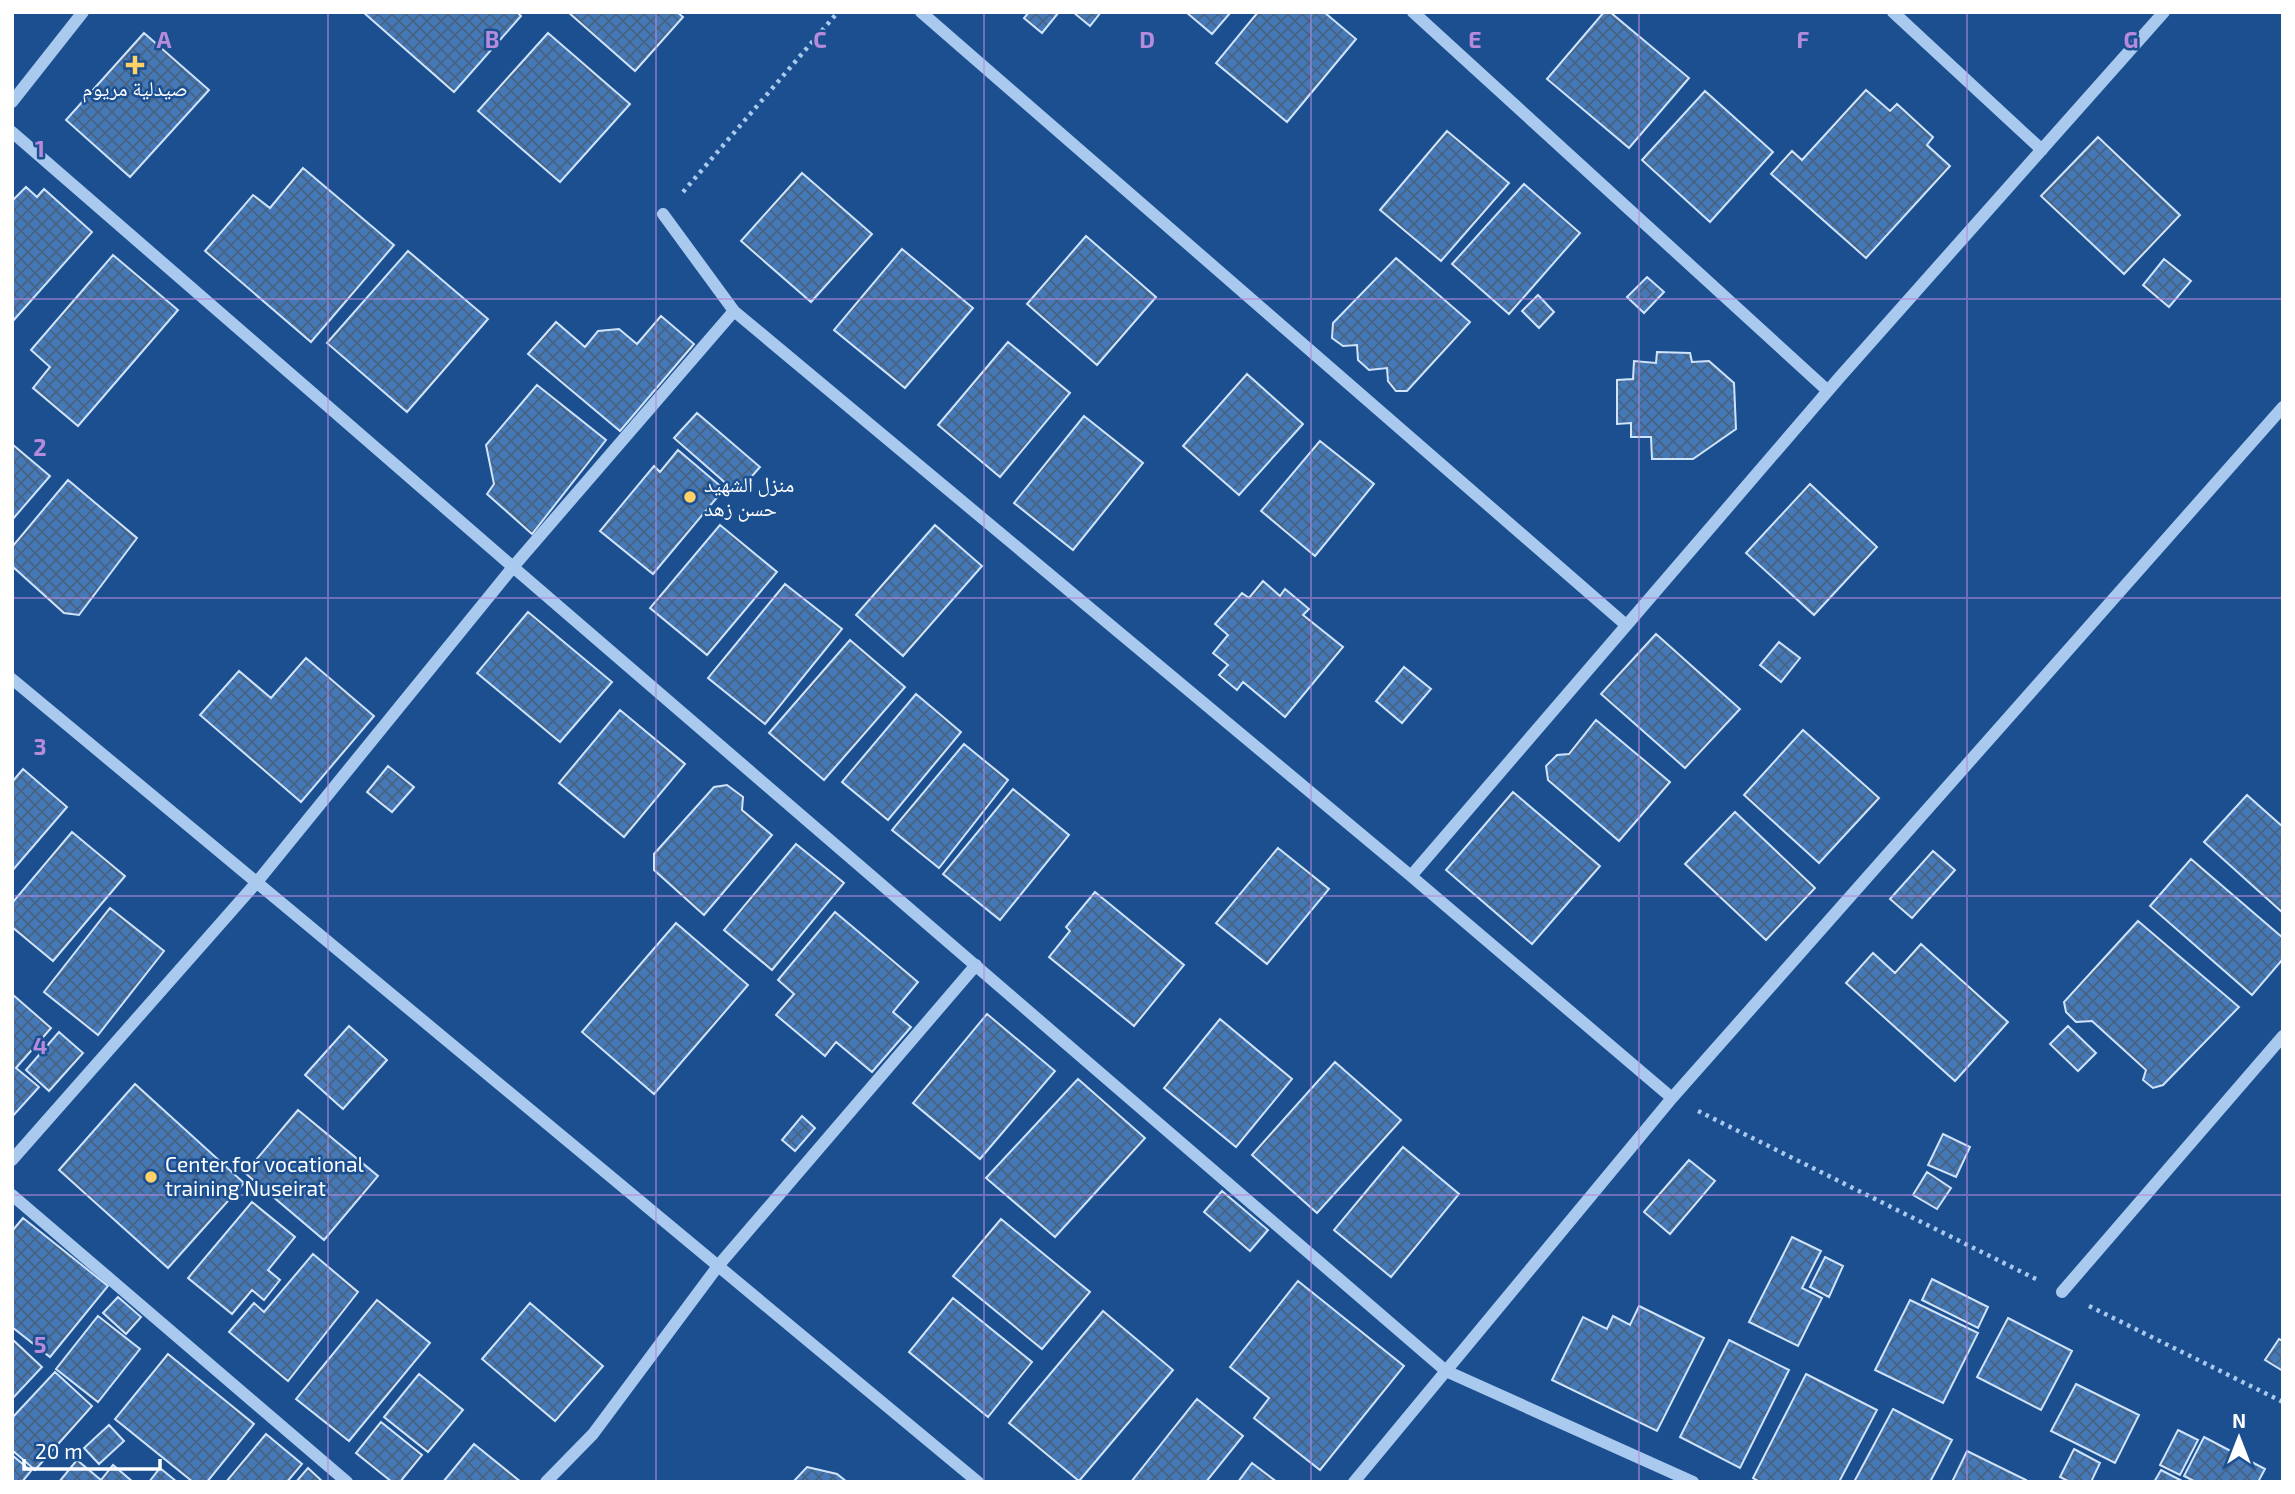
<svg xmlns="http://www.w3.org/2000/svg" width="2295" height="1494" font-family="'Exo 2','Noto Naskh Arabic',sans-serif">
	<style>
		.building { fill: url(#building-cross-hatch); stroke: #cfe3fa; stroke-width: 2 }
		.lines { fill: none; stroke-linecap: round; stroke-linejoin: round }
		.path { stroke: #a9c9ee; stroke-width: 4.5; stroke-dasharray: 3.5 5; stroke-linecap: butt }
		.minor { stroke: #a9c9ee; stroke-width: 12 }
		.grid { fill: none; stroke: #b68bdc; stroke-width: 2; stroke-opacity: 0.55 }
		.poi-dot { fill: #ffd166; stroke: #1b4f8f; stroke-width: 2.5 }
		.labels { text-anchor: middle; stroke-width: 5; stroke-linejoin: round; paint-order: stroke }
		.poi-label { font-size: 21px; fill: #fff; stroke: #1b4f8f; text-anchor: start }
		.grid-label { font-size: 23px; text-anchor: middle; font-weight: bold; fill: #b68bdc; stroke: #1b4f8f; stroke-width: 5; stroke-linejoin: round; paint-order: stroke }
	</style>
	<defs>
		<pattern id="building-cross-hatch" width="8" height="8" patternUnits="userSpaceOnUse" patternTransform="scale(1.75)"><rect width="8" height="8" fill="#4478b7"/><path d="M0 0l8 8M0 8l8-8" fill="none" stroke="#486282"/></pattern>
	</defs>
	<rect width="100%" height="100%" fill="#1b4f8f"/>
	<!-- building -->
	<path class="building" d="M363,12h154l4,4 -67,76z
		M568,12h109l6,5 -48,54z
		M1029,12h30l-17,21 -18,-15z
		M1073,12h28l-11,14z
		M1186,12h45l-19,22z
		M1258,12h66l32,27 -69,83 -71,-59z
		M1604,12h6l79,66 -60,70 -82,-69z
		M144,33l65,57 -79,87 -64,-57z
		M548,33l82,71 -70,78 -82,-71z
		M1866,90l24,21 7,-7 36,33 -6,8 23,21 -84,92 -95,-84 21,-23 10,9z
		M1705,91l68,61 -63,70 -68,-62z
		M1447,131l62,52 -68,78 -61,-51z
		M2098,137l82,78 -56,59 -83,-78z
		M303,168l91,77 -83,97 -106,-91 48,-56 17,13z
		M802,173l70,61 -61,68 -70,-61z
		M1524,184l56,49 -71,81 -57,-50z
		M26,187l11,10 7,-8 48,43 -80,90v-124l2,1z
		M1086,236l70,61 -59,68 -70,-61z
		M902,249l71,59 -68,80 -71,-58z
		M408,251l80,68 -81,93 -80,-69z
		M113,255l65,55 -100,116 -45,-38 17,-21 -19,-17z
		M1396,258l74,64 -63,69h-11l-8,-10 -1,-13 -18,2 -11,-10 -1,-15 -14,1 -11,-8 1,-15z
		M2164,259l27,22 -22,26 -26,-22z
		M1647,277l17,15 -20,21 -17,-16z
		M1538,295l16,17 -15,16 -17,-17z
		M661,316l33,28 -74,87 -92,-77 28,-32 29,25 13,-16 21,-2 18,15z
		M1008,342l62,51 -70,84 -62,-52z
		M1657,352l33,1 2,9 17,-1 25,22 2,46 -43,30h-41l-1,-22h-20v-14l-14,1v-44l16,-1 1,-18 22,2z
		M1247,374l56,50 -64,71 -56,-49z
		M537,385l69,55 -74,94 -45,-40 7,-10 -8,-39z
		M697,413l63,54 -23,26 -63,-55z
		M1084,416l59,47 -70,87 -59,-47z
		M1320,441l54,43 -59,72 -54,-45z
		M12,444l38,32 -38,44z
		M678,450l46,39 -71,85 -53,-43 54,-65 6,6z
		M68,480l69,58 -58,77 -15,-2 -52,-47v-19z
		M1810,484l67,63 -63,68 -68,-62z
		M720,525l57,47 -70,83 -57,-47z
		M935,525l47,41 -79,90 -47,-41z
		M1263,581l17,15 5,-7 24,20 -6,6 40,32 -58,70 -42,-35 -6,8 -18,-15 9,-10 -15,-12 15,-18 -13,-11 27,-31 7,5z
		M785,584l57,45 -77,95 -57,-46z
		M528,612l84,70 -52,60 -83,-69z
		M1656,634l84,75 -55,59 -84,-74z
		M850,640l55,47 -81,93 -55,-47z
		M1779,642l21,16 -19,24 -21,-17z
		M306,658l68,58 -73,86 -101,-87 39,-44 32,27z
		M1404,667l27,22 -29,34 -26,-22z
		M916,694l45,38 -73,88 -46,-38z
		M620,710l65,54 -61,73 -65,-54z
		M1596,720l74,62 -51,59 -71,-61 -2,-14 11,-11 12,-1z
		M1803,730l76,68 -60,65 -75,-68z
		M964,744l44,36 -69,88 -47,-38z
		M388,766l26,21 -22,25 -25,-20z
		M23,769l44,38 -55,64v-89z
		M727,785l16,12 -1,13 30,25 -68,80 -50,-45v-16l60,-67z
		M1013,789l56,46 -69,85 -57,-46z
		M1513,792l87,74 -68,78 -86,-74z
		M2247,795l36,32v86l-79,-71z
		M1735,812l80,76 -49,52 -81,-76z
		M72,832l53,44 -72,85 -41,-34v-24z
		M796,844l48,39 -72,87 -48,-40z
		M1278,848l51,41 -62,75 -51,-41z
		M1933,851l22,19 -43,48 -22,-19z
		M2191,859l92,79v21l-31,36 -102,-89z
		M1095,892l89,73 -50,61 -85,-69 21,-26 -4,-4z
		M110,908l54,43 -66,84 -54,-43z
		M835,912l83,70 -25,30 18,15 -39,45 -36,-30 -11,14 -49,-41 18,-21 -16,-14z
		M2138,921l101,86 -76,78 -10,3 -10,-8 3,-10 -54,-49 -16,1 -10,-10 -2,-10z
		M676,923l72,62 -94,109 -72,-62z
		M1921,944l87,78 -53,59 -109,-98 27,-30 22,20z
		M12,994l39,34 -35,40 23,19 -27,30z
		M987,1014l68,57 -75,88 -67,-56z
		M1220,1019l72,60 -56,68 -72,-59z
		M349,1026l38,34 -44,49 -38,-34z
		M2068,1026l28,27 -18,18 -28,-27z
		M59,1032l24,21 -34,38 -23,-21z
		M1335,1062l66,58 -84,93 -65,-58z
		M1078,1079l67,59 -90,99 -69,-59z
		M135,1084l109,99 -76,85 -109,-98z
		M298,1110l80,66 -54,64 -79,-67z
		M802,1116l13,12 -20,23 -13,-11z
		M1943,1134l27,13 -14,30 -28,-12z
		M1403,1147l56,47 -68,83 -57,-47z
		M1689,1160l26,21 -45,53 -26,-22z
		M1927,1172l24,16 -14,21 -24,-14z
		M1222,1191l46,39 -18,21 -46,-39z
		M252,1202l43,35 -27,33 12,10 -16,20 -12,-10 -20,24 -44,-36z
		M23,1218l85,68 -58,71 -38,-30v-96z
		M1001,1219l89,73 -48,57 -89,-73z
		M1792,1237l29,14 -19,37 20,10 -24,48 -49,-24z
		M313,1254l45,38 -70,89 -59,-49 25,-29 10,9z
		M1825,1257l18,9 -14,31 -19,-10z
		M1932,1279l56,28 -10,21 -56,-28z
		M1298,1281l106,85 -84,104 -66,-52 15,-20 -39,-31z
		M118,1297l23,20 -15,17 -23,-21z
		M953,1298l79,64 -44,55 -79,-65z
		M377,1300l53,43 -81,98 -53,-42z
		M1910,1300l68,33 -35,70 -68,-33z
		M530,1303l73,63 -48,55 -73,-62z
		M1639,1306l65,32 -47,93 -105,-51 31,-63 24,12 6,-13 17,9z
		M1103,1311l70,59 -94,111 -70,-58z
		M98,1316l42,33 -42,53 -42,-33z
		M2008,1318l64,33 -31,59 -64,-33z
		M12,1339l30,28 -30,32z
		M2279,1339l4,2v30l-18,-11z
		M1729,1340l60,30 -49,98 -60,-31z
		M168,1354l86,70 -47,58h-14l-78,-63z
		M55,1372l37,34 -57,64 -23,-20v-32z
		M419,1374l44,36 -35,42 -44,-35z
		M1806,1374l71,36 -38,72h-79l-7,-4z
		M2076,1384l63,31 -24,48 -64,-32z
		M1197,1399l46,37 -37,46h-75z
		M1893,1409l59,31 -22,42h-76z
		M381,1422l41,33 -22,27h-8l-36,-29z
		M109,1425l15,16 -25,23 -15,-16z
		M2178,1430l20,10 -18,35 -20,-10z
		M266,1434l36,30 -15,18h-61z
		M2204,1437l61,32 -7,13h-62l-12,-6z
		M474,1444l47,38h-78z
		M2074,1449l26,14 -9,19h-21l-10,-5z
		M1967,1451l59,29 -1,2h-73z
		M12,1455l19,16 -9,11h-10z
		M77,1460l24,20 12,-15 20,17h-74z
		M1252,1463l25,19h-39z
		M807,1467l30,7 10,8h-54z
		M160,1468l17,14h-28z
		M308,1468l15,14h-27z
		M2161,1470l23,12h-30z"/>
	<g class="lines">
		<!-- path -->
		<path class="path" d="M683,192l155,-180
			M1698,1111l340,169
			M2089,1306l194,96"/>
		<!-- minor -->
		<path class="minor" d="M921,12l705,613
			M1413,12l415,379
			M1893,12l149,138
			M12,102l71,-90
			M12,132l501,435 933,804 247,111
			M663,214l71,97 677,565 428,-498 325,-366
			M12,679l966,803
			M1411,876l261,222
			M12,1160l245,-278 256,-315 221,-256
			M12,1195l335,287
			M2062,1292l221,-256
			M546,1482l47,-48 125,-168 258,-301
			M1354,1482l318,-384 611,-691"/>
	</g>
	<!-- grid -->
	<path class="grid" d="M328,12v1470M656,12v1470M984,12v1470M1311,12v1470M1639,12v1470M1967,12v1470M12,299h2271M12,598h2271M12,896h2271M12,1195h2271"/>
	<!-- markers -->
	<g class="poi-dot">
		<path d="M131.5 54.5h7v7h7v7h-7v7h-7v-7h-7v-7h7z"/>
		<circle cx="690" cy="497" r="7"/>
		<circle cx="151" cy="1177" r="7"/>
	</g>
	<g class="labels">
		<!-- poi labels -->
		<g class="poi-label">
			<text x="135" y="96" text-anchor="middle">صيدلية مريوم</text>
			<text x="704" y="492">منزل الشهيد<tspan x="704" dy="24">حسن زهد</tspan></text>
			<text x="165" y="1172">Center for vocational<tspan x="165" dy="24">training Nuseirat</tspan></text>
		</g>
	</g>
	<g class="grid-label">
		<text x="164" y="48">A</text>
		<text x="492" y="48">B</text>
		<text x="820" y="48">C</text>
		<text x="1147" y="48">D</text>
		<text x="1475" y="48">E</text>
		<text x="1803" y="48">F</text>
		<text x="2131" y="48">G</text>
		<text x="40" y="157">1</text>
		<text x="40" y="456">2</text>
		<text x="40" y="755">3</text>
		<text x="40" y="1054">4</text>
		<text x="40" y="1353">5</text>
	</g>
	<!-- border -->
	<rect width="2295" height="1494" fill="none" stroke="#ffffff" stroke-width="28"/>
	<!-- north arrow -->
	<g transform="translate(2239 1438)" stroke="#1b4f8f" stroke-width="5" paint-order="stroke">
	<path d="M0-5L12 26L0 18L-12 26Z" fill="#ffffff"/>
	<text y="-10" font-size="19" font-weight="bold" text-anchor="middle" fill="#ffffff">N</text>
	</g>
	<!-- scale -->
	<path d="M24 1459v10h136v-10" fill="none" stroke="#ffffff" stroke-width="3.5"/>
	<text x="35" y="1459" font-size="21" fill="#ffffff" stroke="#1b4f8f" stroke-width="5" paint-order="stroke">20 m</text>
</svg>
